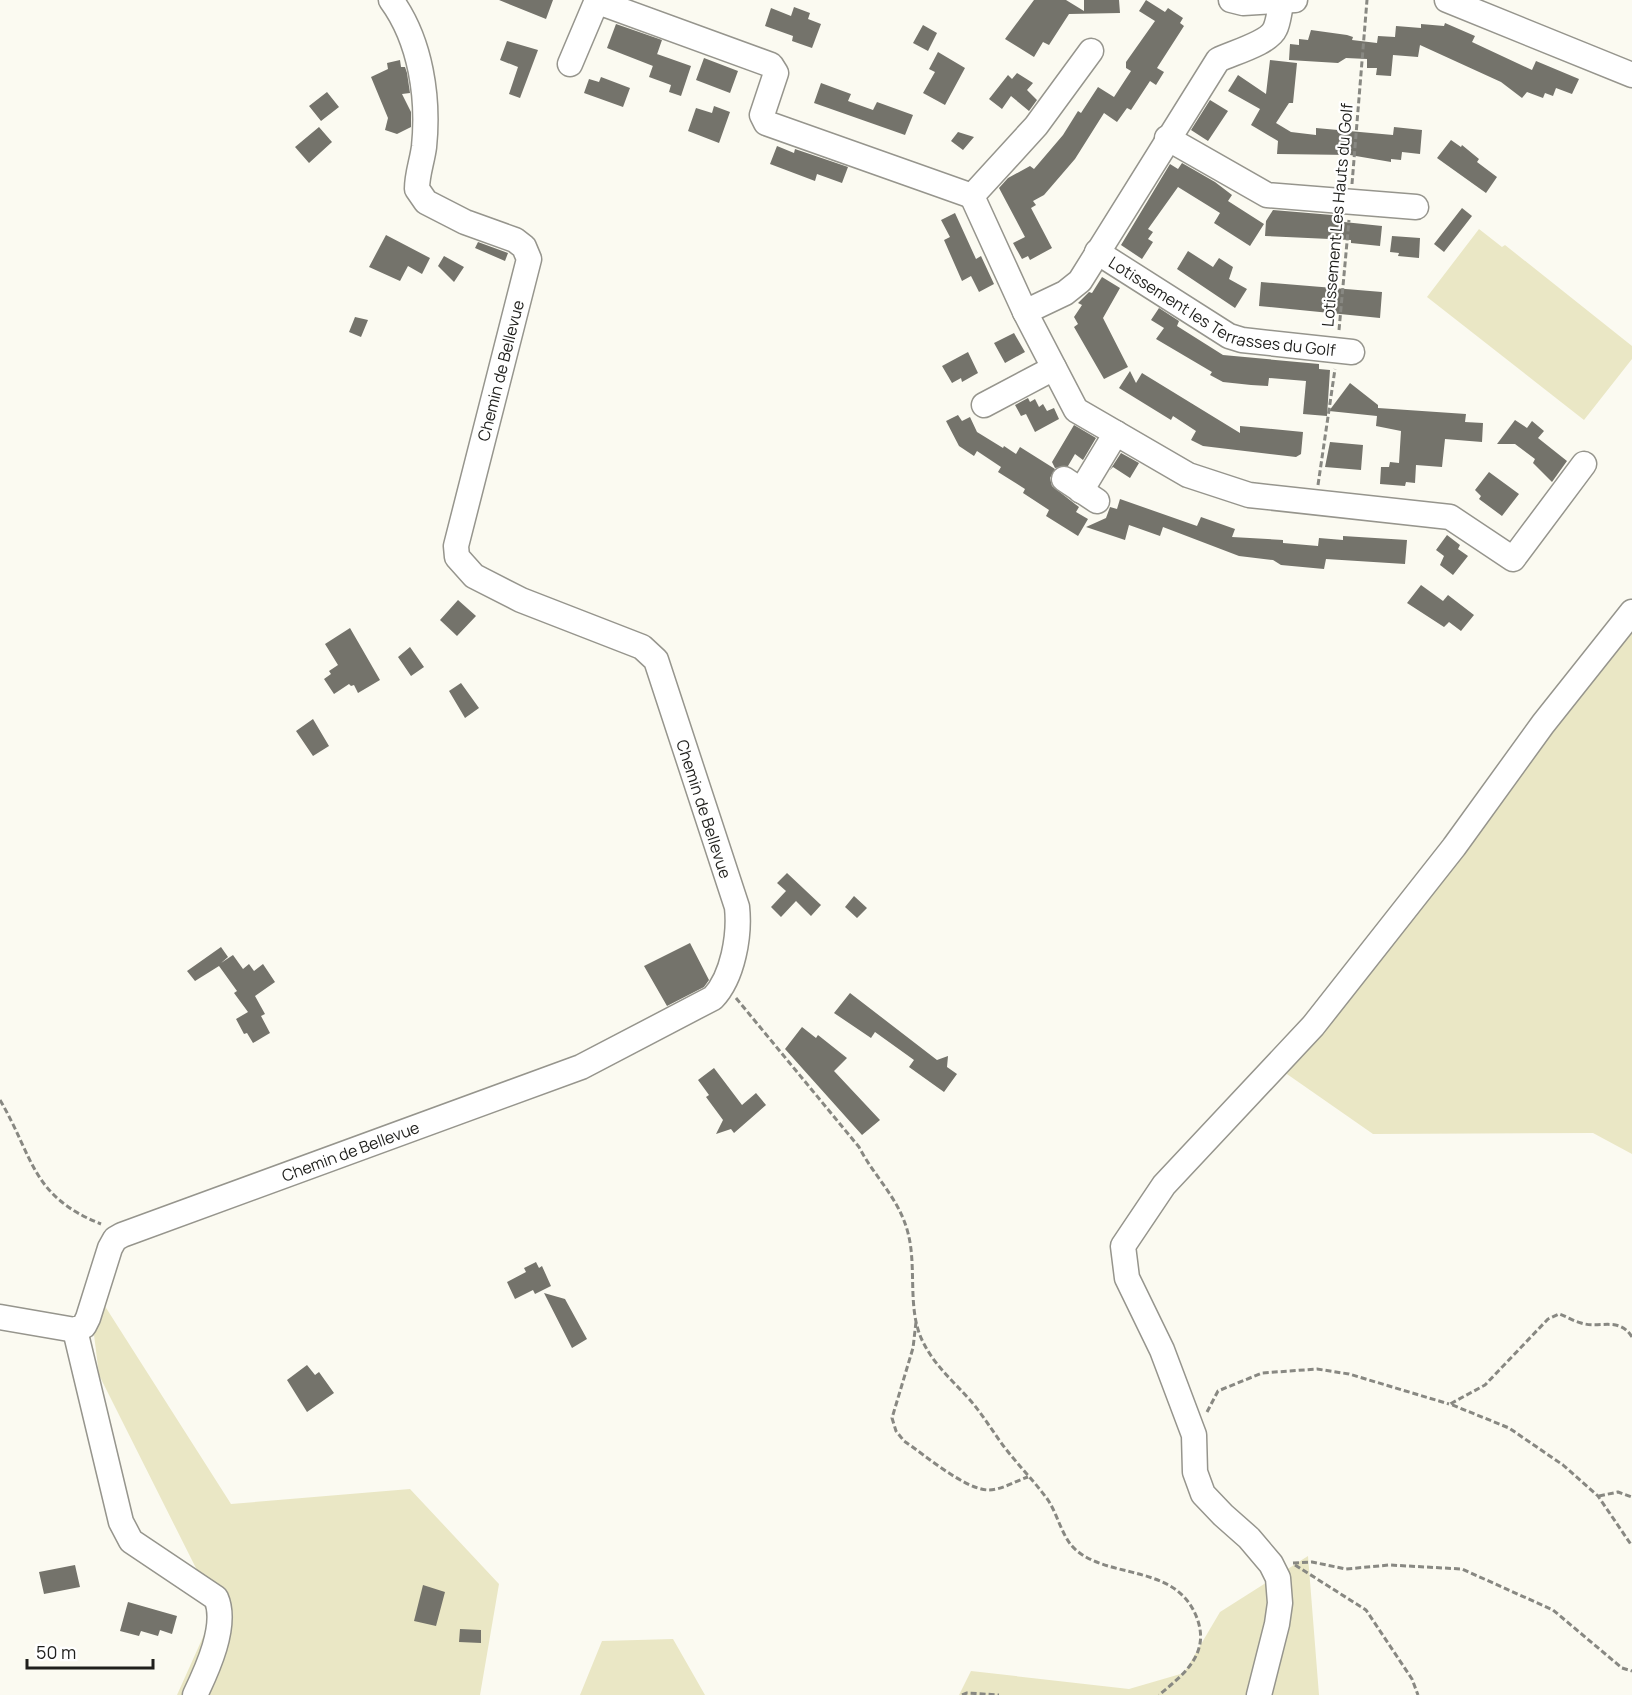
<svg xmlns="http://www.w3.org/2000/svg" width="1632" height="1695" font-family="Manrope,sans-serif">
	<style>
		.green { fill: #eae7c5 }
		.building { fill: #74736b }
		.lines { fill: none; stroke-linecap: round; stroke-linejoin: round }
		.minor-casing { stroke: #96958d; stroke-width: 27 }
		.path { stroke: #888882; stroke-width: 3; stroke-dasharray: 6 3; stroke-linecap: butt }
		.minor { stroke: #fff; stroke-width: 24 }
		.labels { text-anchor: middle; stroke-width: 4.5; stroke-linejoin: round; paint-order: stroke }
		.street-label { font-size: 16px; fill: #1f1f1c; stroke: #fff }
	</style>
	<rect width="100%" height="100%" fill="#fbfaf1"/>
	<!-- green -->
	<path class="green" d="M1479,229l23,18 3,-2 127,101v13l-48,61 -157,-123z
		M1632,628v526l-39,-21 -220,1 -89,-62z
		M87,1278l144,226 179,-15 89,95 -19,111h-303l39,-87 -117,-233z
		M1308,1556l11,139h-360l12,-24 158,18 55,-16 36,-61z
		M673,1639l32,56h-125l22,-54z"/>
	<!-- building -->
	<path class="building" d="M499,0h54l-7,19z
		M1034,0h32l18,11v-11h35l1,13 -51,1 -20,31 -6,-3 -9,15 -29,-18z
		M1146,0l19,12 3,-4 15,10 -3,5 4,3 -27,42 7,4 -8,13 -6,-4 -19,29 -4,-2 -10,14 -13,-9 -29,46 -31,36 -11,6 3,4 -5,3 21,40 -22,12 -2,-4 -6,3 -9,-16 12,-6 -26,-49 9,-10 22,-12 4,3 29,-34 15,-24 3,2 17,-26 16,10 17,-26 -5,-3v-6l29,-41 -16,-10z
		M794,7l16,6 -2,6 13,5 -9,24 -20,-7 1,-5 -28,-10 6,-18 20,8z
		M1445,23l30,13 -3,6 60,28 4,-9 43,18 -7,15 -16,-6 -3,8 -8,-3 -2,5 -16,-6 -5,6 -21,-16 -81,-37 -2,12 -25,-2 -2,21 -15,-1 1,-7h-10v-9l-21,-1 -8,5 -49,-3 1,-16 9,1v-6l9,1 3,-10 36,5 6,2 -1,3 25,3 1,-7 17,1 1,-11 25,2v-4l23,2z
		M616,24l46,16 -9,26 -46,-18z
		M923,25l14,8 -9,18 -15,-8z
		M507,41l31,9 -18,48 -11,-4 9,-27 -18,-7z
		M938,52l27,16 -20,37 -22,-12 12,-21 -6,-3z
		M657,54l34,12 -10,30 -12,-4 2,-7 -22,-8z
		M704,58l34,13 -8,22 -34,-13z
		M400,60l1,7h4l2,6 3,20 -8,1 9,18v15l-14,7 -12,-4 3,-12 -17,-41 17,-8 -1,-6z
		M1270,60l27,3 -4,40h-4l-13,20 15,9 25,3v-7l77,7 1,-8 28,3 -2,24 -18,-2 -1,8 -10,-1v3l-41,-7 -73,-1 1,-13 -27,-16 9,-16 -32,-18 10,-16 28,19z
		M1017,73l16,10 -6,7 10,10 -8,11 -18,-15 -9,13 -13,-10 19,-24 4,4z
		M601,77l29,11 -7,19 -39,-14 5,-14 10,3z
		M821,83l30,11 -3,7 25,9 4,-8 36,13 -8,20 -91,-32z
		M327,92l12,15 -18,14 -12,-15z
		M1210,100l18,11 -20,30 -17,-11z
		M714,106l16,6 -11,31 -31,-12 8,-23 16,5z
		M319,127l13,15 -23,21 -14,-16z
		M958,132l16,5 -11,13 -12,-9z
		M1451,140l10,7 1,-2 17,14 -2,3 20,15 -11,16 -49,-35z
		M777,146l17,7 1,-4 53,18 -6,16 -25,-9 -2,7 -45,-17z
		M1182,163l33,19 17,13 -4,6 36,23 -14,22 -36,-23 6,-10 -42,-26 -30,42 5,3 -5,7 5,3 -11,17 -21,-14 49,-81 8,5z
		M1462,208l10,8 -28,36 -10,-8z
		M1273,210l71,6v6l38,4 -2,20 -29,-3v-3l-86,-4 1,-15z
		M955,213l21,46 5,-3 13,28 -15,8 -8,-16 -9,5 -18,-41 6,-3 -9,-17z
		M386,235l44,23 -8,16 -14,-8 -8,15 -31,-14z
		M1392,236l28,2 -1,20 -21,-2 1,-3 -9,-1z
		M478,242l30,11 -3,8 -30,-13z
		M1188,251l25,16 6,-9 14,9 -4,12 18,10 -12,19 -58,-39z
		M444,256l20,11 -10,15 -16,-16z
		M1102,277l18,11 -17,30 25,49 -24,12 -30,-52 4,-3 -4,-7 8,-12 -4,-2 11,-11 3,1z
		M1261,282l121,10 -2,26 -121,-12z
		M1159,308l20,13 -2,5 46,29 96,9v5l11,1 -3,46 -24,-2 3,-33 -37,-3 -1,8 -17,-1 -28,-3 -13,-7 2,-3 -56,-33 8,-11 -13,-8z
		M355,317l13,3 -7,17 -12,-5z
		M1014,333l11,19 -20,11 -11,-20z
		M968,352l10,21 -16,9 -1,-4 -9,5 -10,-17z
		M1130,371l6,12 6,-10 98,60v-7l63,6 -2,22 -5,3 -93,-11 -12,-6 5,-9 -23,-15 -2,4 -52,-32z
		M1350,383l28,22v3l88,6 -1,8 18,1 -1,19 -37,-3 -3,28 -26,-2 -1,18 -9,-1 -1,4 -25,-2 1,-17h8l1,-5 9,1 2,-32 -25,-5 1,-10 -48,-5z
		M1028,398l2,4 5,-3 4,8 4,-3 4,7 7,-3 5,11 -24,13 -9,-18 -5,2 -6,-11z
		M958,415l4,6 8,-4 7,15 26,16 1,-2 12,8 4,-7 35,22 -5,9 2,8 23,18 4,3 -3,5 12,7 -10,17 -32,-20 3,-6 -26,-17 2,-4 -27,-17 3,-5 -24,-16 -3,5 -15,-10 -13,-25z
		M1515,420l12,8 5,-7 12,10 -6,7 29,23 -15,21 -19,-19 2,-4 -20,-15h-18z
		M1074,425l22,13 -13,22 -8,-6 -7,12 -13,2 -3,-6z
		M1330,442l33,3 -2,25 -36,-3z
		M1121,453l18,10 -9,15 -17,-11 -3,3z
		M1489,472l30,22 -17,22 -23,-17 2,-3 -6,-6z
		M1120,499l77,27 4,-9 34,12 -3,8 51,3v3l35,3 1,-8 24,2v-4l64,4 -2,24 -79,-5 -2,10 -43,-4 -8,-5 -34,-4 -76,-29 -3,9 -31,-11 -4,15 -39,-13 20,-9 4,-11 7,2z
		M1447,535l13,10 -2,4 10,7 -15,19 -13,-10 4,-9 -8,-6z
		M1421,585l22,16 5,-6 26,20 -13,16 -12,-9 -5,5 -37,-24z
		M458,600l18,16 -19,20 -17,-16z
		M350,628l30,52 -22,13 -4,-8 -3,1 -2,-2 -15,10 -10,-15 7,-5 -2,-3 9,-6 -13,-21z
		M410,647l14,20 -13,9 -13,-19z
		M461,683l18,25 -14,10 -16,-27z
		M313,719l16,27 -16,10 -17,-25z
		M787,873l34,32 -10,11 -15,-15 -15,16 -10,-10 15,-16 -9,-8z
		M854,896l13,12 -10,10 -12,-11z
		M690,943l19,37 -5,7 -37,19 -23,-40z
		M221,947l7,10 -7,6 12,-8 10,14 6,-5 5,7 9,-7 12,18 -20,14 10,18 -4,2 9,17 -17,10 -6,-10 -3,1 -8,-15 12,-7 -14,-19 3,-2 -18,-25 -24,15 -8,-10z
		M850,993l87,67 11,-4 -1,11 10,7 -13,18 -35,-25 5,-7 -39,-28 -4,6 -37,-25z
		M802,1027l14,11 2,-3 29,23 -13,13 46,49 -18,15 -77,-86z
		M714,1068l28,37 14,-12 10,12 -32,28 -3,-4 -15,5 7,-14 -17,-23 3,-2 -11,-15z
		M536,1262l3,6 3,-2 9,20 -16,8 -2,-4 -18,9 -8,-17 19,-10 -2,-4z
		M544,1293l21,6 22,40 -15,9z
		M307,1365l8,10 4,-3 15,21 -27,19 -20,-32z
		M75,1565l5,22 -36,7 -5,-22z
		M423,1585l22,7 -9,34 -22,-5z
		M128,1602l49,14 -5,18 -12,-4 -2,6 -17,-5 -2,5 -19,-5z
		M460,1629l21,1v13l-22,-1z"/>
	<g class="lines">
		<!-- minor casing -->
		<g class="minor-casing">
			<g id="minor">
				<path d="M1231,0l12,3 52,-3"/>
				<path d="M1447,0l185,75"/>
				<path d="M1091,51l-55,75 -64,70 53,116 51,98 112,65 61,20 201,22 63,42 71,-95"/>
				<path d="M570,64l25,-59 6,-2 170,62 5,8 -14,42 4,8 206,73"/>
				<path d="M1167,138l100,57 149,12"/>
				<path id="s1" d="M1097,252l132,84 13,4 110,12"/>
				<path d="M1025,312l40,-19 15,-12 138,-221c14,-7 51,-17 57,-31 4,-8 4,-19 7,-27"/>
				<path d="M984,405l70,-37"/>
				<path d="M1064,479l33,22"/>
				<path d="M1081,491l35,-58"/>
				<path id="s2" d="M0,1317l75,13 9,-4 4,-8 22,-70 5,-9 7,-4 459,-168 132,-69c20,-21 27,-63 24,-91l-81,-247 -14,-13 -121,-47 -47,-24 -17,-19 -1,-11 73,-287 -5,-12 -9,-7 -50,-18 -39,-20 -9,-13c0,-15 5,-27 7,-42 5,-49 -3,-106 -33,-147"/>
				<path d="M75,1330l46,192 10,19 85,57c12,27 -9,72 -21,97"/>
				<path d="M1259,1695l18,-71 3,-21 -2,-25 -7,-14 -22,-26 -26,-23 -20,-21 -8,-22 -1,-37 -32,-85 -35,-72 -4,-32 41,-61 149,-159 141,-179 89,-123 89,-112"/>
			</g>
		</g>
		<!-- path -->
		<path class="path" d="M1352,184l15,-184
			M1339,330l10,-110
			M1318,485l17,-116
			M736,998l123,149c16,31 40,51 49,86 9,34 -1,75 14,107 12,25 30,40 48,60 13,15 23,32 35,48 14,18 30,34 43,52 9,14 13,32 23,45 32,37 107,15 127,76 11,34 -15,54 -39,74
			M0,1100c34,58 31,96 101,124
			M916,1322l-3,26 -21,70 4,13 8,10c21,14 60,48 84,49 14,0 27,-9 40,-13
			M1632,1337c-13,-21 -32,-8 -51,-14 -8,-2 -15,-7 -22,-9l-11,5 -63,66 -35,19 59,24 54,37 35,31 34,50
			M1207,1412l11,-21 44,-18 55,-4 32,5 100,30
			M1599,1496l19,-4 14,5
			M1293,1563l19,-1 34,7 43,-4 73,4 91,41 69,58 10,3
			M1295,1565l71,45 46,69 6,16
			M962,1695l5,-2 32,2"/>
		<!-- minor -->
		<use href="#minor" class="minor"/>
	</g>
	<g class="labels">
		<!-- street labels -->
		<g class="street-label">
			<text transform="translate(1337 215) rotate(-85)" y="6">Lotissement Les Hauts du Golf</text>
			<text dy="6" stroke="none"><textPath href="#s1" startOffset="140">Lotissement les Terrasses du Golf</textPath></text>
			<text dy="6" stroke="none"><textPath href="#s2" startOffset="1600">Chemin de Bellevue</textPath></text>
			<text transform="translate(704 809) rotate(72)" y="6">Chemin de Bellevue</text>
			<text dy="6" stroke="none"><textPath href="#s2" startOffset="430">Chemin de Bellevue</textPath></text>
		</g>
	</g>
	<!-- scale -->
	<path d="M27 1659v9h126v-9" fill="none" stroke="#1f1f1c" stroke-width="3"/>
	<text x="36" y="1659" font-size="18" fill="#1f1f1c" stroke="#ffffff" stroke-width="4.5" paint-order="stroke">50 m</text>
</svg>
